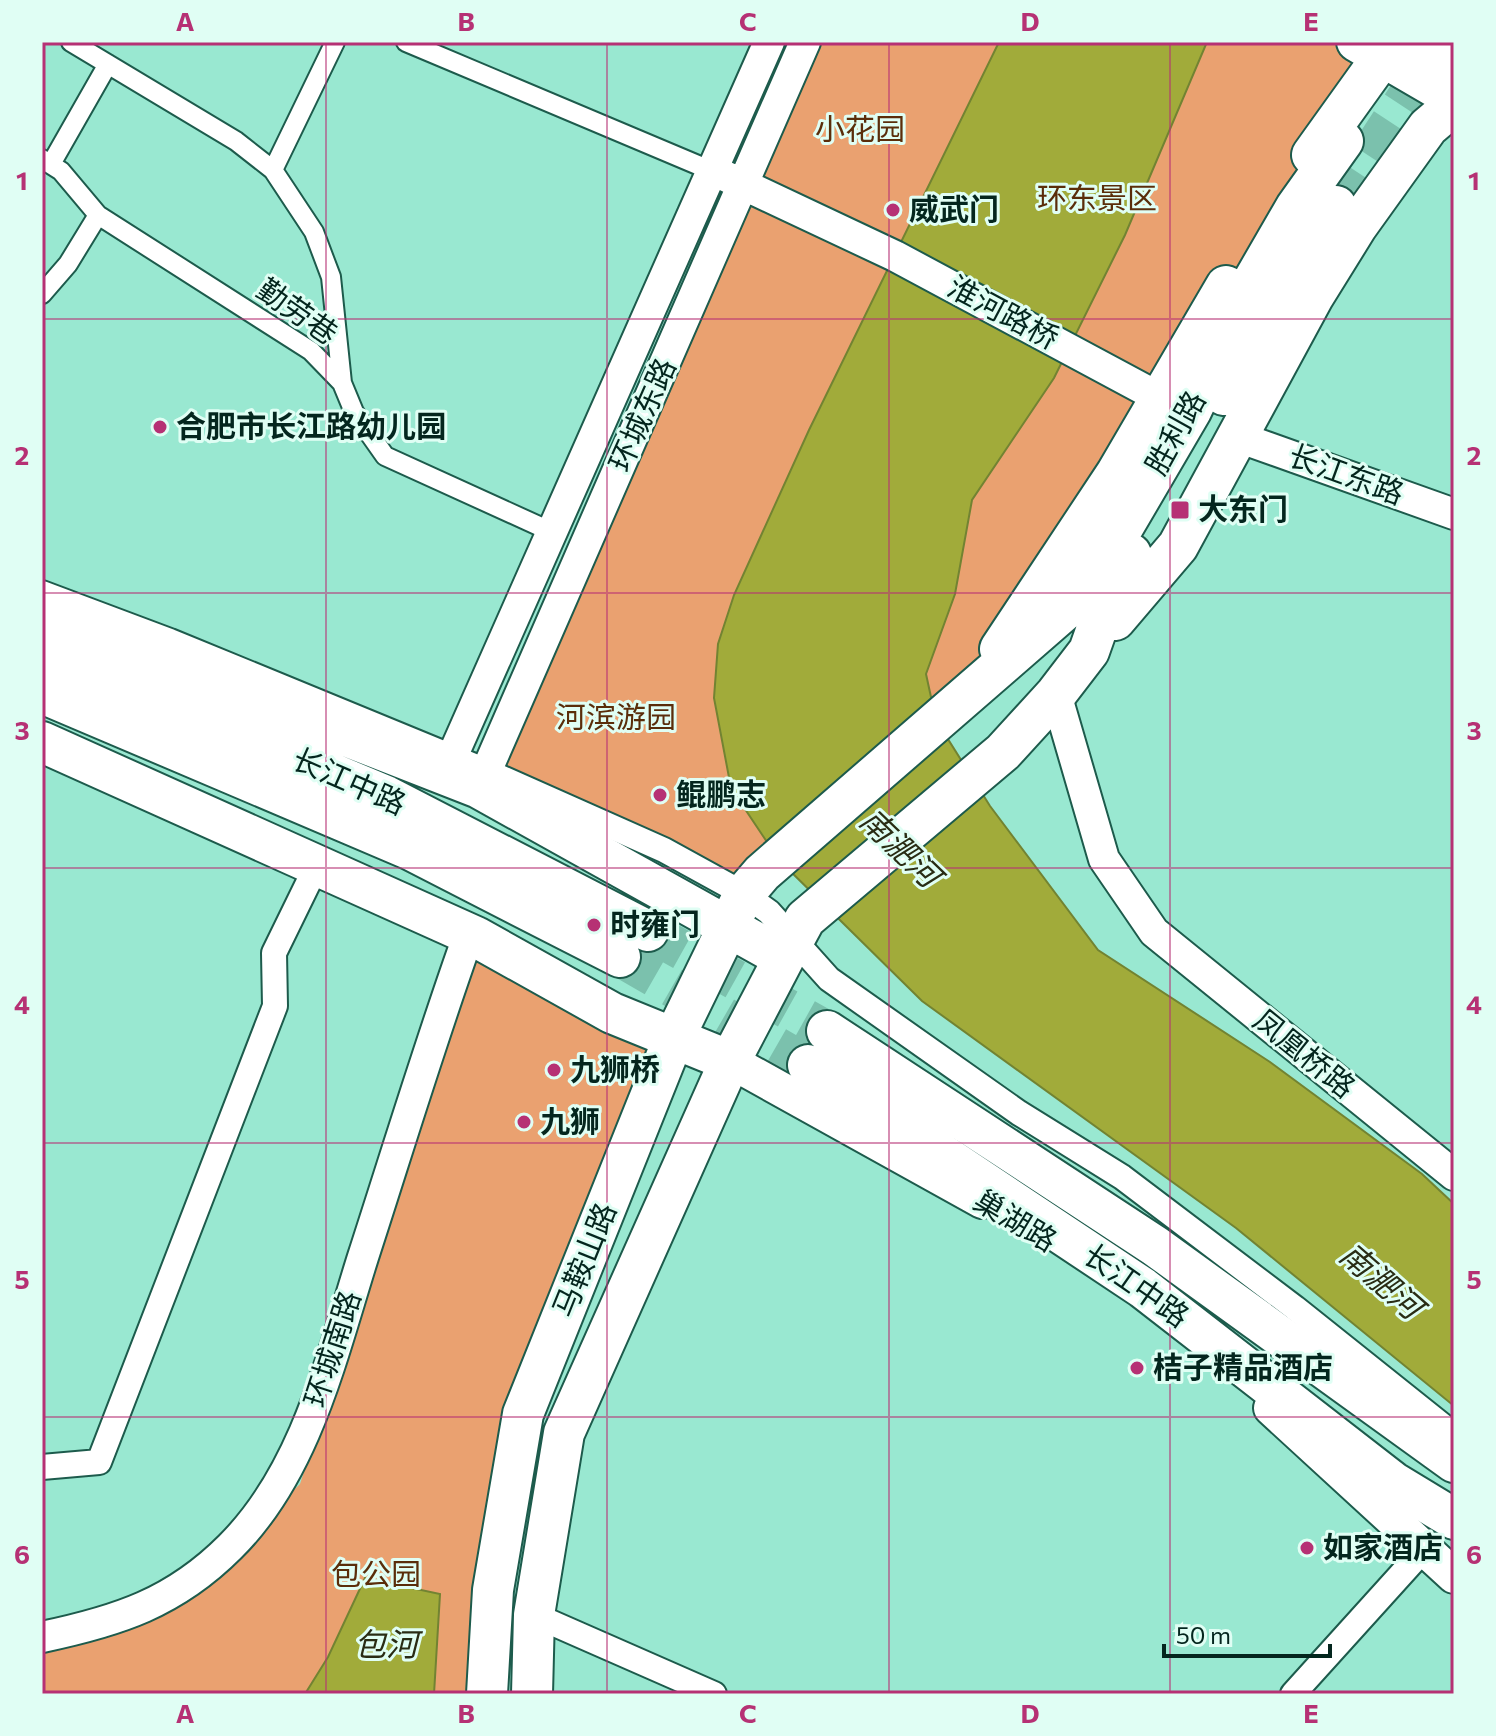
<svg xmlns="http://www.w3.org/2000/svg" width="1496" height="1736" font-family="Commissioner,'Noto Sans SC',sans-serif">
	<style>
		.green { fill: #eaa170 }
		.water { fill: #a1ab3a; stroke: #728332; stroke-width: 2 }
		.lines { fill: none; stroke-linecap: round; stroke-linejoin: round }
		.trunk-tunnel { stroke: #7bc1ad; stroke-width: 40; stroke-dasharray: 40 20; stroke-linecap: butt }
		.pedestrian-casing { stroke: #1d5b4c; stroke-width: 22 }
		.minor-casing { stroke: #1d5b4c; stroke-width: 28 }
		.tertiary-casing { stroke: #1d5b4c; stroke-width: 34 }
		.secondary-casing { stroke: #1d5b4c; stroke-width: 38 }
		.primary-casing { stroke: #1d5b4c; stroke-width: 42 }
		.trunk-casing { stroke: #1d5b4c; stroke-width: 44 }
		.pedestrian { stroke: #fff; stroke-width: 18 }
		.minor { stroke: #fff; stroke-width: 24 }
		.tertiary { stroke: #fff; stroke-width: 30 }
		.secondary { stroke: #fff; stroke-width: 34 }
		.primary { stroke: #fff; stroke-width: 38 }
		.trunk { stroke: #fff; stroke-width: 40 }
		.grid { fill: none; stroke: #b63174; stroke-width: 2; stroke-opacity: 0.55 }
		.poi-dot { fill: #b63174; stroke: #e0fef4; stroke-width: 3 }
		.labels { text-anchor: middle; stroke-width: 6; stroke-linejoin: round; paint-order: stroke }
		.park-label { font-size: 30px; fill: #5a2d0a; stroke: #e0fef4 }
		.poi-label { font-size: 30px; font-weight: bold; fill: #04261e; stroke: #e0fef4; text-anchor: start }
		.street-label { font-size: 30px; fill: #04261e; stroke: #e0fef4 }
		.water-label { font-size: 32px; font-style: italic; fill: #292c14; stroke: #e0fef4 }
		.neatline { fill: none; stroke: #b63174; stroke-width: 3 }
		.grid-label { font-size: 26px; text-anchor: middle; font-weight: bold; fill: #b63174 }
	</style>
	<rect width="100%" height="100%" fill="#99e8d1"/>
	<!-- green -->
	<path class="green" d="M805,42h551l27,15 -94,131 -319,508 -226,198 -260,-124z
		M476,937l197,103 -150,374 -36,280h-445v-62l140,-33 118,-115z"/>
	<!-- water -->
	<path class="water" d="M999,42h208l-82,193 -71,143 -82,122 -17,94 -29,80 10,46 54,86 108,144 172,112 152,112 32,30v202l-218,-178 -314,-227 -143,-141 -48,-72 -17,-90 4,-54 16,-49 75,-165z
		M365,1578l75,16 -6,100h-129l23,-37z"/>
	<g class="lines">
		<!-- trunk-tunnel -->
		<path class="trunk-tunnel" d="M1336,206l94,-144 23,-20
			M648,931l179,100
			M620,957l188,108"/>
		<!-- pedestrian casing -->
		<g class="pedestrian-casing">
			<path id="pedestrian" d="M71,42l165,99 37,29 41,62 17,45 11,106
				M406,42l306,129
				M42,159l19,12 37,44 213,136 31,32 12,29 31,44 167,76
				M51,164l57,-100
				M273,170l62,-128
				M42,294l26,-30 30,-49"/>
		</g>
		<!-- minor casing -->
		<g class="minor-casing">
			<path id="minor" d="M42,593l128,48 314,129 180,80 80,44 25,18 60,67 190,134 103,64 173,131 159,127
				M42,1467l57,-5 176,-456 -1,-53 43,-88
				M534,1615l180,79
				M1293,1694l132,-146"/>
		</g>
		<!-- tertiary casing -->
		<g class="tertiary-casing">
			<path id="tertiary" d="M725,176l170,80 265,142
				M1238,437l216,77
				M1056,694l48,165 50,73 300,243
				M445,773l324,-731
				M479,788l326,-746
				M42,1637c76,-16 132,-34 188,-90 76,-75 102,-192 133,-290 35,-108 68,-217 106,-323"/>
		</g>
		<!-- secondary casing -->
		<g class="secondary-casing">
			<path id="secondary" d="M730,1061l252,140
				M1271,1408l183,168"/>
		</g>
		<!-- primary casing -->
		<g class="primary-casing">
			<path id="primary" d="M1356,42l98,57
				M1415,42l39,24"/>
		</g>
		<!-- trunk casing -->
		<g class="trunk-casing">
			<path id="trunk" d="M1312,155l81,-113
				M1224,395l112,-189
				M42,617l437,171 305,170
				M1115,620l63,-74 135,-249 44,-71 71,-99 26,-22
				M1000,649l116,-175 110,-188
				M42,652l344,144 262,135
				M42,693l367,156 211,108
				M42,742l434,195 136,76 118,48
				M827,1031l328,215 299,216
				M808,1065l335,223 250,194 61,37
				M487,1694l6,-104 30,-176 150,-374 71,-146 18,-21 304,-264 39,-51 86,-147 61,-128 44,-76 47,-66
				M532,1694l2,-79 30,-182 166,-372 54,-103 21,-39 198,-167 53,-58 33,-43 18,-51 24,-46"/>
		</g>
		<!-- pedestrian -->
		<use href="#pedestrian" class="pedestrian"/>
		<!-- minor -->
		<use href="#minor" class="minor"/>
		<!-- tertiary -->
		<use href="#tertiary" class="tertiary"/>
		<!-- secondary -->
		<use href="#secondary" class="secondary"/>
		<!-- primary -->
		<use href="#primary" class="primary"/>
		<!-- trunk -->
		<use href="#trunk" class="trunk"/>
	</g>
	<!-- grid -->
	<path class="grid" d="M326,42v1652M607,42v1652M889,42v1652M1170,42v1652M42,319h1412M42,593h1412M42,868h1412M42,1143h1412M42,1417h1412"/>
	<!-- markers -->
	<g class="poi-dot">
		<circle cx="893" cy="210" r="8"/>
		<circle cx="160" cy="427" r="8"/>
		<rect x="1170" y="500" width="20" height="20" rx="4"/>
		<circle cx="660" cy="795" r="8"/>
		<circle cx="594" cy="925" r="8"/>
		<circle cx="554" cy="1070" r="8"/>
		<circle cx="524" cy="1122" r="8"/>
		<circle cx="1137" cy="1368" r="8"/>
		<circle cx="1307" cy="1548" r="8"/>
	</g>
	<g class="labels">
		<!-- park labels -->
		<g class="park-label">
			<text x="860" y="140">小花园</text>
			<text x="1097" y="209">环东景区</text>
			<text x="616" y="728">河滨游园</text>
			<text x="376" y="1585">包公园</text>
		</g>
		<!-- poi labels -->
		<g class="poi-label">
			<text x="909" y="220">威武门</text>
			<text x="176" y="437">合肥市长江路幼儿园</text>
			<text x="1198" y="520">大东门</text>
			<text x="676" y="805">鲲鹏志</text>
			<text x="610" y="935">时雍门</text>
			<text x="570" y="1080">九狮桥</text>
			<text x="540" y="1132">九狮</text>
			<text x="1153" y="1378">桔子精品酒店</text>
			<text x="1323" y="1558">如家酒店</text>
		</g>
		<!-- street labels -->
		<g class="street-label">
			<text transform="translate(297 312) rotate(35)" y="10">勤劳巷</text>
			<text transform="translate(1003 313) rotate(28)" y="10">淮河路桥</text>
			<text transform="translate(643 415) rotate(-66)" y="10">环城东路</text>
			<text transform="translate(1176 433) rotate(-61)" y="10">胜利路</text>
			<text transform="translate(1346 475) rotate(20)" y="10">长江东路</text>
			<text transform="translate(349 782) rotate(24)" y="10">长江中路</text>
			<text transform="translate(1304 1054) rotate(39)" y="10">凤凰桥路</text>
			<text transform="translate(1015 1221) rotate(31)" y="10">巢湖路</text>
			<text transform="translate(585 1260) rotate(-68)" y="10">马鞍山路</text>
			<text transform="translate(1136 1286) rotate(35)" y="10">长江中路</text>
			<text transform="translate(333 1349) rotate(-72)" y="10">环城南路</text>
		</g>
		<!-- water labels -->
		<g class="water-label">
			<text transform="translate(900 848) rotate(44)" y="11">南淝河</text>
			<text transform="translate(1381 1281) rotate(41)" y="11">南淝河</text>
			<text x="386" y="1656">包河</text>
		</g>
	</g>
	<!-- border -->
	<rect width="1496" height="1736" fill="none" stroke="#e0fef4" stroke-width="88"/>
	<!-- scale -->
	<path d="M1164 1644v12h166v-12" fill="none" stroke="#04261e" stroke-width="4"/>
	<text x="1176" y="1644" font-size="24" fill="#04261e" stroke="#e0fef4" stroke-width="6" paint-order="stroke">50 m</text>
	<rect x="44" y="44" width="1408" height="1648" class="neatline"/>
	<g class="grid-label">
		<text x="185" y="31">A</text>
		<text x="466" y="31">B</text>
		<text x="748" y="31">C</text>
		<text x="1030" y="31">D</text>
		<text x="1311" y="31">E</text>
		<text x="22" y="190">1</text>
		<text x="1474" y="190">1</text>
		<text x="22" y="465">2</text>
		<text x="1474" y="465">2</text>
		<text x="22" y="740">3</text>
		<text x="1474" y="740">3</text>
		<text x="22" y="1014">4</text>
		<text x="1474" y="1014">4</text>
		<text x="22" y="1289">5</text>
		<text x="1474" y="1289">5</text>
		<text x="22" y="1564">6</text>
		<text x="1474" y="1564">6</text>
		<text x="185" y="1723">A</text>
		<text x="466" y="1723">B</text>
		<text x="748" y="1723">C</text>
		<text x="1030" y="1723">D</text>
		<text x="1311" y="1723">E</text>
	</g>
</svg>
